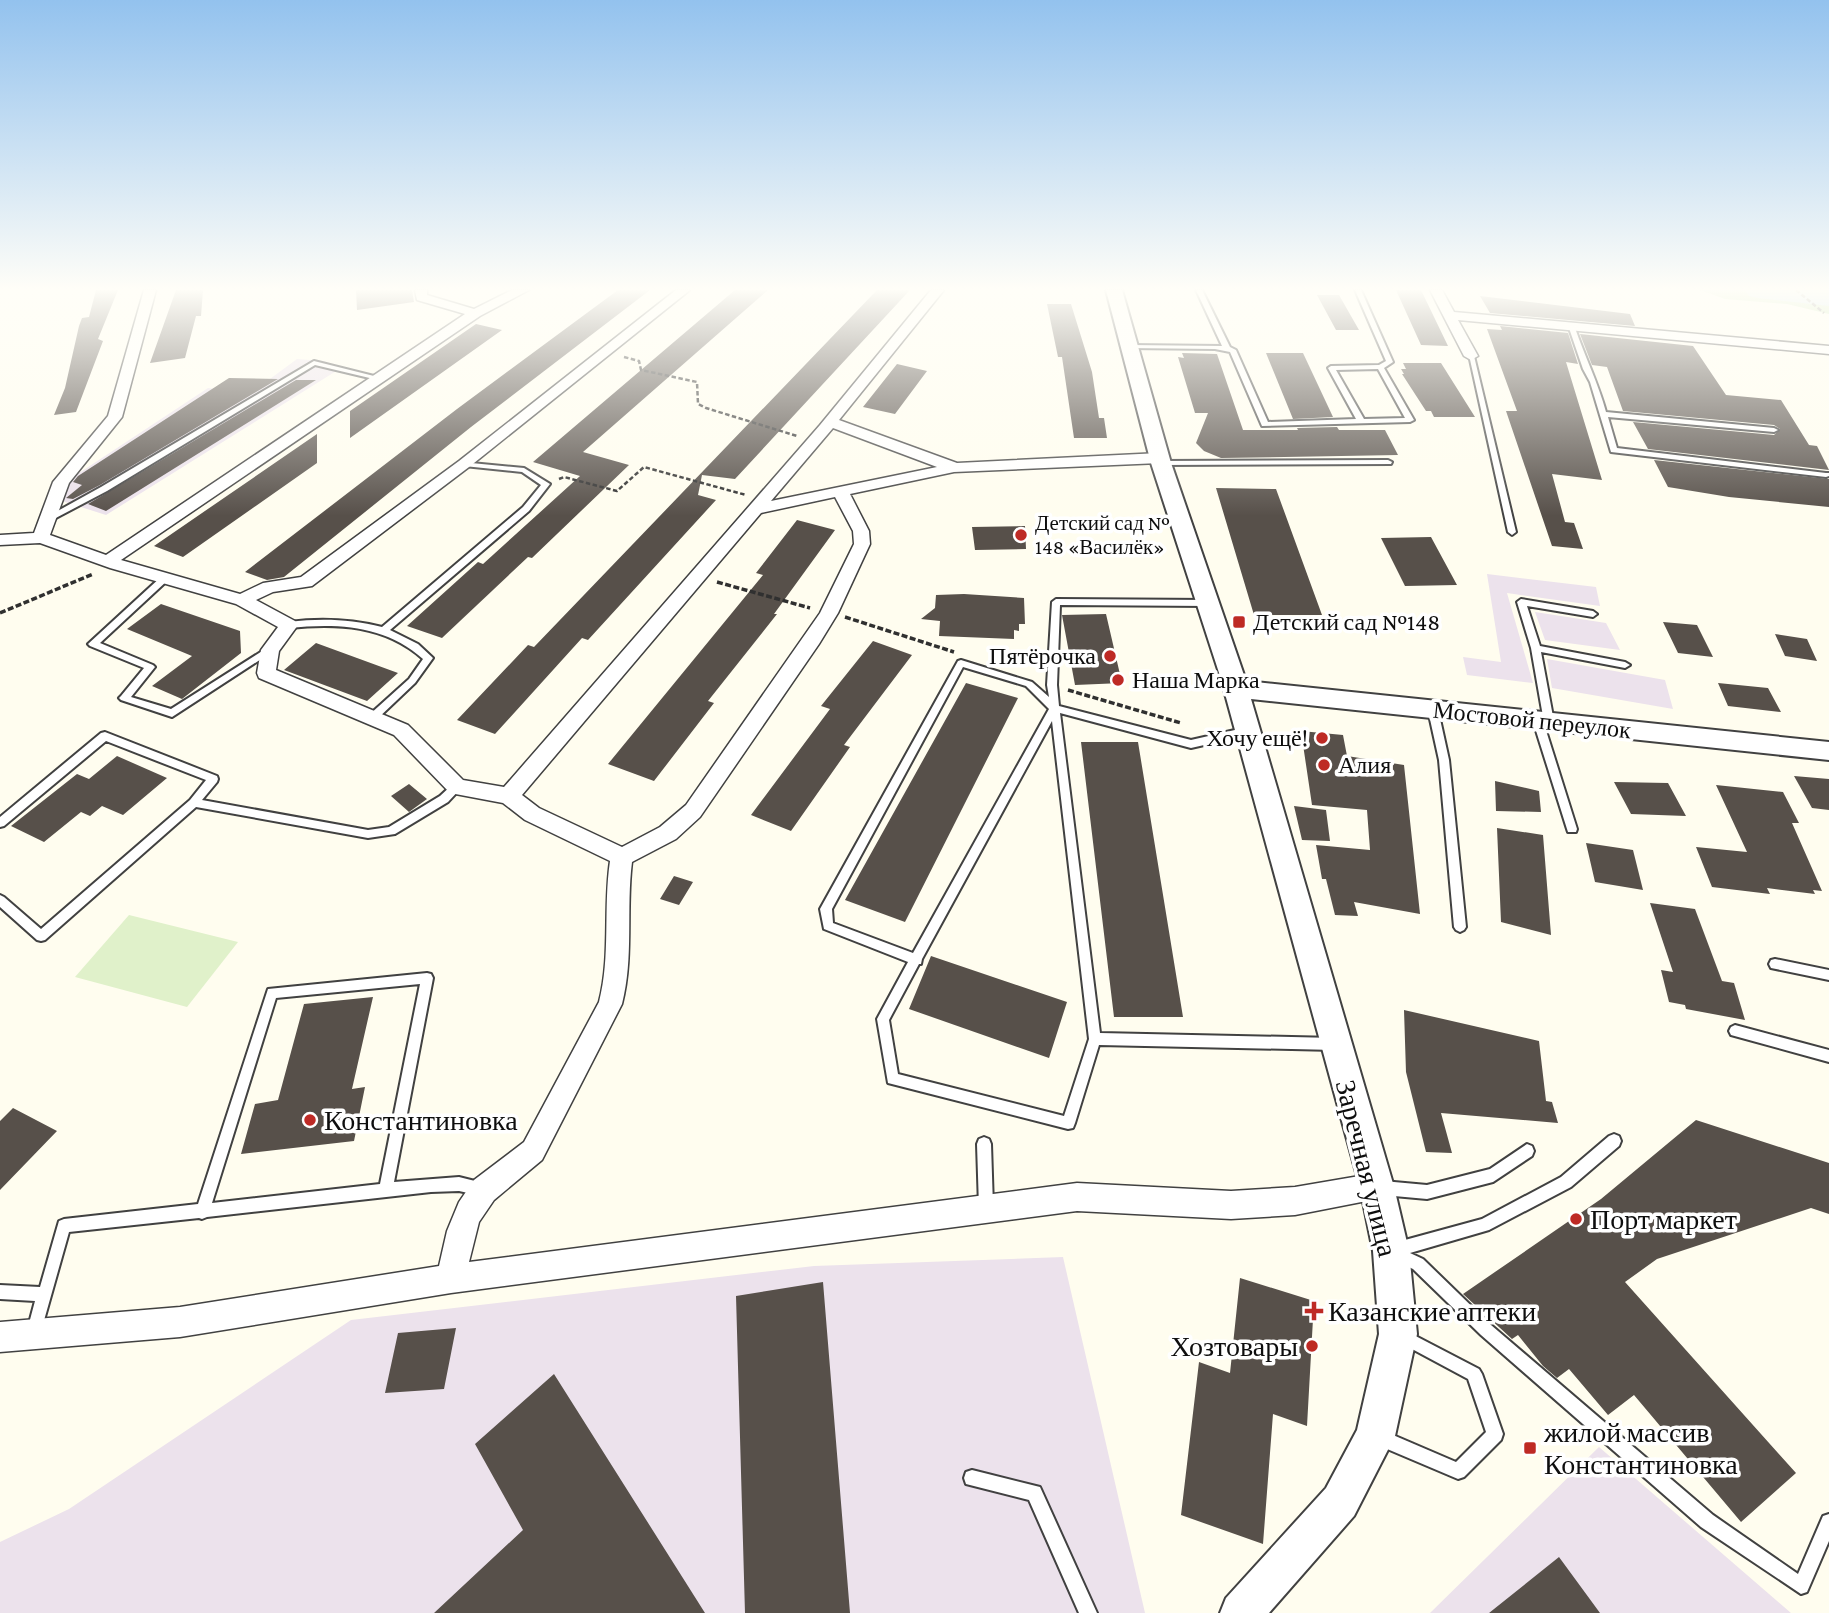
<svg xmlns="http://www.w3.org/2000/svg" width="1829" height="1613" font-family="'Crimson Pro',serif">
	<style>
		.industrial { fill: #ece2ec }
		.forest { fill: #b0da97 }
		.pitch { fill: #e0f1ca }
		.lines { fill: none; stroke-linecap: round; stroke-linejoin: round }
		.river { fill: #b3d8f6; fill-rule: evenodd }
		.building { fill: #57504a }
		.service-casing { stroke: #414141; stroke-width: 4 }
		.minor-casing { stroke: #414141; stroke-width: 3 }
		.tertiary-casing { stroke: #414141; stroke-width: 4 }
		.path-far1 { stroke: #303030; stroke-width: 2.5; stroke-dasharray: 4.5 2.5; stroke-linecap: butt }
		.path { stroke: #303030; stroke-width: 3.5; stroke-dasharray: 6 2.5; stroke-linecap: butt }
		.service { fill: #fff; fill-rule: evenodd }
		.minor { fill: #fff; fill-rule: evenodd }
		.tertiary { fill: #fff; fill-rule: evenodd }
		.poi-dot { fill: #be2a25; stroke: #fff; stroke-width: 2.5 }
		.labels { text-anchor: middle; stroke-width: 7; stroke-linejoin: round; paint-order: stroke }
		.far-poi-label { font-size: 21px; fill: #0e0e0e; stroke: #fff; text-anchor: start }
		.poi-label { font-size: 24px; fill: #0e0e0e; stroke: #fff; text-anchor: start }
		.street-label { font-size: 24px; fill: #0e0e0e; stroke: #fff }
		.near-poi-label { font-size: 28px; fill: #0e0e0e; stroke: #fff; text-anchor: start }
		.near-street-label { font-size: 28px; fill: #0e0e0e; stroke: #fff }
	</style>
	<rect width="100%" height="100%" fill="#fffdef"/>
	<!-- industrial -->
	<path class="industrial" d="M297,359l27,2 17,7 -235,147 -44,-14 5,-20 141,-93 43,5z
		M1487,574l109,13 4,19 -93,-13 26,90 -66,-8 -4,-18 38,5z
		M1535,612l71,11 14,27 -75,-10z
		M1547,659l118,21 8,29 -121,-21z
		M1063,1257l82,356h-1145v-71l69,-33 282,-189 463,-54z
		M1599,1447l192,166h-361z"/>
	<!-- forest -->
	<path class="forest" d="M1700,290h119l10,3v21l-42,-10 -62,-5z"/>
	<!-- pitch -->
	<path class="pitch" d="M129,915l109,27 -51,65 -112,-30z"/>
	<g class="lines">
		<!-- river -->
		<path class="river" d="M1745,290h84v16l-71,-8 -9,-2z"/>
	</g>
	<!-- building -->
	<path class="building" d="M96,290h22l-20,49 5,2 -27,71 -22,3 11,-27 14,-62 3,-8 7,-1z
		M176,290h27l-2,26h-5l-11,42 -35,5z
		M356,290h56l2,12 -57,8z
		M618,290h32l-179,137 -187,150 -17,3 -22,-8 212,-163z
		M735,290h33l-185,162 46,13 -97,93 -4,-1 -86,81 -35,-12 71,-64 5,2 97,-88 -47,-14z
		M877,290h33l-175,189 -33,-4 -4,20 18,5 -128,140 -6,-2 -87,96 -38,-14 71,-75 6,2z
		M1396,290h25l27,56 -27,-1z
		M1317,295h22l20,35h-23z
		M1480,296l150,18 5,12 -145,-13z
		M1047,304h24l21,68 7,46h5l3,20h-33l-12,-81h-4z
		M476,324l26,6 -152,108v-27z
		M1500,326l68,7 10,31 -12,-2 36,118 -50,-6 13,48 9,1 9,26 -31,-3 -46,-135h11l-30,-82 15,1z
		M1580,334l113,12 33,49 55,5 28,45 8,1 12,24 -181,-21 -15,-27 141,13 6,-6 -6,-4 -151,-14 -16,-44 -15,-2z
		M1182,353l35,1 26,76h55l-1,-2 40,-1 2,3h46l13,25 -177,3 -17,-7 -8,-8 12,-30h-13l-17,-56 6,1z
		M1266,353h37l30,64 -40,2z
		M1403,363h38l34,54h-41l-3,-6h-5l-24,-37h2l-3,-5h5z
		M897,364l30,7 -32,43 -32,-7z
		M229,378l49,1 -178,106 -27,14 -7,-1 16,-13 -9,-3 5,-6z
		M296,380h20l-210,131 -18,-7z
		M317,434v29l-134,94 -29,-11z
		M1654,460l175,19v28l-100,-10 -61,-10z
		M1216,488l60,1 46,126h-68z
		M797,520l38,10 -61,84h3l-69,87 6,2 -60,78 -46,-17 155,-189 -7,-2z
		M1025,526l1,23 -51,1 -3,-23z
		M1431,537l26,48 -52,1 -24,-48z
		M964,594l60,4 1,26h-6v7l-5,-1v9l-75,-3 1,-15 -19,-2 14,-11 1,-13z
		M161,604l79,27 1,22 -59,46 -30,-13 40,-30 -65,-27z
		M1106,614l16,69 -47,2 -13,-70z
		M1663,622l34,3 16,32 -35,-4z
		M1775,634l32,5 10,22 -32,-5z
		M873,641l39,14 -68,90 6,2 -59,84 -40,-16 79,-106 -9,-3z
		M316,643l82,30 -31,28 -83,-31z
		M966,683l52,15 -113,224 -60,-22z
		M1718,683l50,5 13,24 -53,-6z
		M1301,731l42,4 4,21 57,9 16,149 -66,-12 4,14 -23,-1 -9,-36h-4l-6,-34 54,5 -3,-40 -55,-5z
		M1081,742h57l45,275h-69z
		M117,756l50,22 -44,37 -21,-9 -12,10 -9,-4 -37,30 -33,-16 66,-52 12,5z
		M1794,776l35,3v31l-17,-2z
		M1495,781l44,10 2,21 -45,-1z
		M1614,782l54,1 18,33 -55,-2z
		M409,784l18,15 -18,13 -18,-16z
		M1716,785l67,7 16,31h-7l30,68 -9,-1 2,4 -48,-6 3,6 -58,-7 -16,-40 51,5z
		M1294,806l32,4 4,31 -28,-1z
		M1497,828l46,7 8,100 -50,-13z
		M1586,843l47,7 10,40 -48,-8z
		M674,876l19,6 -14,23 -19,-6z
		M1650,903l45,6 27,72 12,2 11,37 -59,-11 -1,-4 -16,-3 -8,-32 12,2z
		M931,956l136,46 -18,56 -140,-49z
		M373,997l-21,92 13,-2 -11,54 -113,13 14,-50 23,-4 26,-96z
		M1404,1010l135,31 7,60 6,1 6,21 -117,-10 11,40 -26,-1 -20,-80z
		M13,1108l44,23 -57,59v-69z
		M1696,1120l133,43v51l-18,-6 -154,51 -32,23 171,191 -55,49 -107,-127 -26,20 -39,-46 -12,9 -14,-12 -25,-31 -6,4 -49,-45 138,-95z
		M1240,1278l74,23 -7,125 -34,-12 -10,130 -82,-29 18,-153 31,11z
		M823,1282l27,331h-105l-9,-317z
		M456,1328l-12,61 -59,4 13,-60z
		M554,1374l151,239h-271l89,-83 -48,-86z
		M1559,1557l41,56h-111z"/>
	<g class="lines">
		<!-- service casing -->
		<g class="service-casing">
			<path id="service" d="M1196,290h6l28,57 6,3 32,72 88,-3 -28,-51 3,-2 48,-1 7,-4 -31,-71h6l32,72 -9,6 30,52 -4,2 -148,4 -32,-74 -15,-3 -87,-1 -1,-1 3,-2 92,1zM1378,369l27,49 -41,1 -28,-49z
				M1572,326l3,2c10,29 23,55 31,84l168,16 4,2 -4,2 -166,-15 9,31 209,25h3v3l-3,1 -215,-25 -21,-70 -7,-13 -14,-41z
				M1469,355l5,1 42,176 -4,3 -4,-3z
				M314,361l68,17 -4,2 -63,-15 -208,126 -55,29h-6l-1,-2 56,-31z
				M1388,460l4,2 -1,2 -230,1 -4,-2 4,-2z
				M461,462l63,6 26,16 -21,27 -139,119 28,14 15,14 -18,25 -40,38h-6l-2,-3 2,-3 40,-36 14,-20c-38,-34 -86,-36 -134,-31l-5,-3 5,-3c32,-4 61,-3 93,5l141,-120 18,-22 -19,-13 -58,-6h-3z
				M165,575l4,3 -1,2 -68,63 53,22 2,2 -24,30 40,12 96,-61 3,-1 5,3 -103,67 -51,-17 -2,-2 2,-2 23,-28 -54,-22 -2,-2 74,-68z
				M1056,599l154,1 4,3 -4,3 -150,-1 -3,80 2,21 132,34 57,-13 5,4 -5,4 -57,13 -131,-35 40,320 235,5 4,2 2,4 -2,4 -4,2 -236,-5 -24,78 -2,5 -5,1 -180,-46 -11,-64 31,-57 -84,-33 -4,-20 138,-248 3,-1 71,22 17,15 -2,-12 5,-83zM963,667l63,19 23,23 -136,244 -80,-30 -1,-14zM1052,721l37,318 -25,77 -166,-42 -9,-54 30,-56h2l1,-5z
				M1521,599l72,12 4,3 -4,3 -66,-11 13,40 85,16 5,3 -5,3 -84,-16 13,70 -5,4 -5,-4 -13,-74 -14,-46z
				M1433,706l5,4 11,50 17,167 -2,3 -4,2 -4,-2 -2,-3 -15,-167 -11,-50z
				M1538,717l5,4 34,108 -1,3h-8l-1,-3 -34,-108z
				M105,732l112,44 1,3 -1,3 -15,18 166,30 21,-3 51,-31 13,-12h8l1,3 -14,15 -53,32 -27,4 -172,-31 -151,133 -4,1 -4,-1 -37,-33v-12l4,2 37,32 149,-129 16,-20 -100,-39 -102,85 -4,1v-10l101,-84z
				M1775,959l54,11v10l-58,-12 -2,-4 2,-4z
				M427,973l4,1 2,4 -39,204 65,-5 28,7 2,5 -2,5 -5,2 -23,-5 -28,1 -224,25 -5,2 -3,-1 -130,14 -28,99 -2,5 -5,2 -5,-2 -2,-5 8,-30 -35,-2v-14l40,2 19,-66 5,-2 134,-15 70,-215zM420,984l-40,200 -168,19 64,-205z
				M1735,1025l94,25v12l-98,-27 -2,-4 2,-4z
				M1614,1134l5,2 2,5 -2,5 -48,41 -82,43 -79,23 13,6 68,66 222,190 85,59 25,-58 6,-2v27l-22,51 -6,2 -100,-67 -220,-192 -68,-66 -19,-9 -7,-10 2,-5 5,-2 88,-24 79,-42 48,-41z
				M984,1137l5,2 2,5 2,63 -2,5 -5,2 -5,-2 -2,-5 -2,-63 2,-5z
				M1527,1144l5,2 2,5 -2,5 -39,26 -66,17 -44,-4 -5,-2 -2,-5 2,-5 5,-2 44,4 63,-16z
				M1404,1330l75,39 3,5 21,60 -2,6 -37,37 -6,2 -85,-36 -2,-6 2,-6 6,-2 77,33 30,-30 -18,-53 -69,-37 -2,-5 2,-5z
				M972,1470l68,17 57,126h-18l-50,-113 -63,-16 -2,-6 2,-6z"/>
		</g>
		<!-- minor casing -->
		<g class="minor-casing">
			<path id="minor" d="M144,290h12l-34,127 -53,66 -19,52 56,20 359,-241 -48,-14 -2,-10h12v5l47,14 38,-19h17l-49,26 -359,244 119,34 23,-11 38,-6 158,-116 217,-171h14l-221,177 -157,119 -39,6 -17,8 39,21 3,4 -19,26 -3,19 132,55 55,55 41,7 316,-362 111,-135h13l-105,130 118,43 203,-10 8,5 -8,5 -206,9 -104,22 19,37 1,13 -32,69 -19,31 -119,173 -24,22 -44,23c-6,47 2,96 -10,142l-80,156 -48,40 -15,22 -10,40 608,-79 154,8 64,-4 82,-14 10,4 4,10 -4,10 -92,18 -64,4 -154,-8 -626,82 -271,44 -180,15v-30l180,-15 259,-41 8,-35 12,-29 15,-22 50,-38 75,-140c12,-46 4,-94 11,-141l-85,-41 -22,-17 -53,-10 -56,-58 -135,-57 -2,-5 4,-23 17,-23 -42,-23 -126,-36 -70,-25 -40,2v-10l34,-2 19,-51 55,-66zM833,428l104,39 -166,34zM835,497l18,34 1,13 -34,69 -134,192 -26,22 -38,20 -83,-39 -17,-13 239,-282z
				M1430,290h12l12,22 375,34v8l-371,-34 20,36 -7,4 -7,-4z"/>
		</g>
		<!-- tertiary casing -->
		<g class="tertiary-casing">
			<path id="tertiary" d="M1106,290h16l49,173 75,218 583,61v18l-578,-61 143,488 15,64 8,83 -22,102 -41,80 -85,97h-49l6,-15 100,-110 31,-58 22,-96 -6,-83 -13,-64 -139,-508 -70,-216z"/>
		</g>
		<!-- path-far1 -->
		<path class="path-far1" d="M1796,290l28,23
			M624,357l15,4 2,9 56,12 1,22 8,4 91,28
			M559,479l5,-2 53,14 27,-24 102,28"/>
		<!-- path -->
		<path class="path" d="M717,582l93,26
			M0,613l93,-39
			M845,617l109,35
			M1068,690l113,33"/>
		<!-- service -->
		<use href="#service" class="service"/>
		<!-- minor -->
		<use href="#minor" class="minor"/>
		<!-- tertiary -->
		<use href="#tertiary" class="tertiary"/>
	</g>
	<!-- sky -->
	<linearGradient id="sky" x2="0" y2="1"><stop stop-color="#93c2ee"/><stop offset="0.56" stop-color="#fffef8"/><stop offset="1" stop-color="#fffef8" stop-opacity="0"/></linearGradient>
	<rect width="1829" height="516" fill="url(#sky)"/>
	<!-- markers -->
	<g class="poi-dot">
		<circle cx="1021" cy="535" r="7"/>
		<rect x="1232" y="615" width="14" height="14" rx="3.5"/>
		<circle cx="1110" cy="656" r="7"/>
		<circle cx="1118" cy="680" r="7"/>
		<circle cx="1322" cy="738" r="7"/>
		<circle cx="1324" cy="765" r="7"/>
		<circle cx="310" cy="1120" r="7"/>
		<circle cx="1576" cy="1219" r="7"/>
		<path d="M1310.5 1300.5h7v7h7v7h-7v7h-7v-7h-7v-7h7z"/>
		<circle cx="1312" cy="1346" r="7"/>
		<rect x="1523" y="1441" width="14" height="14" rx="3.5"/>
	</g>
	<g class="labels">
		<!-- far-poi labels -->
		<g class="far-poi-label">
			<text x="1035" y="530">Детский сад №<tspan x="1035" dy="24">148 «Василёк»</tspan></text>
		</g>
		<!-- poi labels -->
		<g class="poi-label">
			<text x="1253" y="630">Детский сад №148</text>
			<text x="1096" y="664" text-anchor="end">Пятёрочка</text>
			<text x="1132" y="688">Наша Марка</text>
			<text x="1308" y="746" text-anchor="end">Хочу ещё!</text>
			<text x="1338" y="773">Алия</text>
		</g>
		<!-- street labels -->
		<g class="street-label">
			<text transform="translate(1532 720) rotate(6)" y="8">Мостовой переулок</text>
		</g>
		<!-- near-poi labels -->
		<g class="near-poi-label">
			<text x="324" y="1130">Константиновка</text>
			<text x="1590" y="1229">Порт маркет</text>
			<text x="1328" y="1321">Казанские аптеки</text>
			<text x="1298" y="1356" text-anchor="end">Хозтовары</text>
			<text x="1544" y="1442">жилой массив<tspan x="1544" dy="32">Константиновка</tspan></text>
		</g>
		<!-- near-street labels -->
		<g class="near-street-label">
			<text transform="translate(1367 1168) rotate(76)" y="10">Заречная улица</text>
		</g>
	</g>
</svg>
